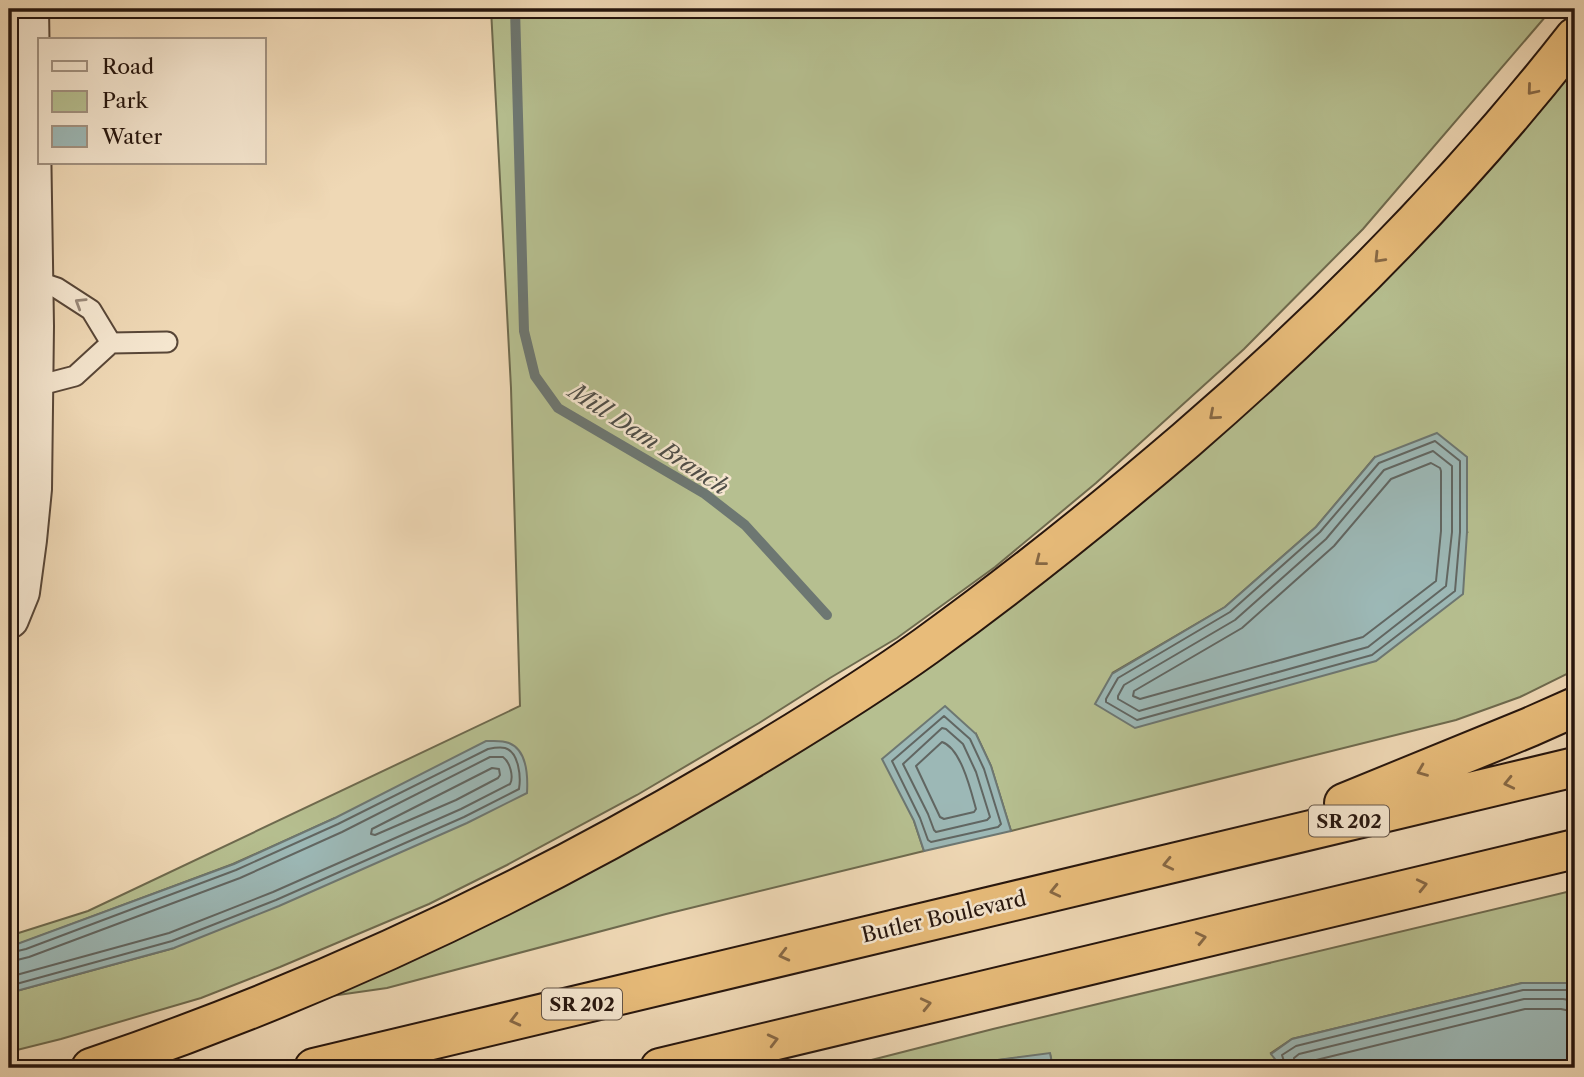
<svg xmlns="http://www.w3.org/2000/svg" width="1584" height="1077" font-family="'Libre Caslon Text',serif">
	<style>
		.green { fill: #b6bf90; stroke: #6e6a4e; stroke-width: 2; fill-rule: evenodd }
		.water { fill: #9cb8b6; stroke: #6d7772; stroke-width: 2 }
		.lines { fill: none; stroke-linecap: round; stroke-linejoin: round }
		.shore { stroke: #616662; stroke-width: 2 }
		.stream { stroke: #6d7772; stroke-width: 10 }
		.service-casing { stroke: #584637; stroke-width: 23 }
		.tertiary-casing { stroke: #584637; stroke-width: 42 }
		.motorway-casing { stroke: #26150d; stroke-width: 42 }
		.service { stroke: #f5e6cf; stroke-width: 19 }
		.tertiary { stroke: #f5e6cf; stroke-width: 38 }
		.motorway { stroke: #e8bc7a; stroke-width: 38 }
		.oneway { stroke: #876844 }
		.oneway2 { stroke: #988878 }
		.labels { text-anchor: middle; stroke-width: 5; stroke-linejoin: round; paint-order: stroke }
		.shield { fill: #f5e6cf; stroke: #645447; stroke-width: 2 }
		.shield-label { font-size: 19px; font-weight: bold; fill: #26150d }
		.street-label { font-size: 21px; fill: #26150d; stroke: #f5e6cf }
		.water-label { font-size: 23px; font-style: italic; fill: #4f4e48; stroke: #f5e6cf }
	</style>
	<rect width="100%" height="100%" fill="#efd8b5"/>
	<filter id="stains"><feTurbulence type="fractalNoise" baseFrequency=".00286" numOctaves="4"/><feColorMatrix values="0 0 0 0 .2 0 0 0 0 .09 0 0 0 0 .02 0 0 0 .5 -.17"/></filter>
	<radialGradient id="worn" r=".72"><stop offset=".6" stop-color="#630" stop-opacity="0"/><stop offset="1" stop-color="#630" stop-opacity=".3"/></radialGradient>
	<!-- green -->
	<path class="green" d="M491,9h1061l-189,220 -119,120 -148,134 -101,84 -98,71 -67,40 -71,45 -122,72 -130,70 -78,39 -149,63 -79,31 -140,41 -52,13v-59l165,-45 161,-130 -102,46 -209,78 -15,5v-11l79,-25 432,-205 -9,-318z
		M1575,54v616l-55,27 -64,23 -445,111 -20,-65 -15,-32 -62,87 10,30 -258,63 -279,74 -77,11 602,-326zM1375,457l92,75 -355,141 113,-66 91,-80z
		M1575,890v97l-6,-4h-47l-230,56 -21,14 11,15h-229l-3,-14 -67,8 -2,6h-141l153,-39z"/>
	<!-- water -->
	<path class="water" d="M1437,433l30,24v75l-4,62 -87,67 -241,67 -40,-24 17,-30 113,-67 91,-80 59,-70z
		M945,706l31,28 15,32 20,65 -87,20 -10,-30 -32,-62z
		M486,741c8,0 16,-1 23,2 18,7 19,33 18,50l-60,30 -188,83 -105,42 -165,45v-46l225,-83 101,-46z
		M1522,983h47l6,4v81h-293l-11,-14 21,-15z
		M1050,1053l3,15h-72l2,-6z"/>
	<g class="lines">
		<!-- shore -->
		<path class="shore" d="M1435,441l25,20v71l-5,59 -83,64 -235,65 -31,-18v-3l12,-21 112,-66 90,-80 59,-69z
			M1433,451l19,15v66l-6,54 -78,61 -229,64 -21,-12v-3l6,-11 111,-65 91,-81 58,-69z
			M1431,463l9,5 1,3v60l-5,50 -73,56 -223,62 -7,-3 1,-5 108,-63 92,-82 57,-67z
			M944,716l26,23 14,30 17,55 -3,3 -67,15 -3,-2 -8,-22 -28,-57z
			M942,728l4,1 17,15 13,28 14,45 -3,3 -51,12 -2,-2 -6,-16 -25,-50z
			M942,742c19,6 29,49 34,67l-2,3 -30,7 -4,-2 -24,-51z
			M492,768l7,1 1,6 -2,3 -42,22 -81,35 -4,-1 1,-5z
			M9,953l17,-4 210,-79 102,-46 150,-75c5,-1 12,-2 17,-1 14,4 16,29 14,41l-55,28 -188,83 -104,41 -163,45
			M9,962l20,-5 211,-79 102,-46 148,-75h13c7,5 11,20 7,27l-49,25 -188,83 -104,41 -160,44
			M1286,1068l-4,-13 14,-9 227,-56h43l9,2
			M1295,1068l-1,-10 5,-4 225,-55h39l12,2
			M1305,1068l1,-4 2,-2 217,-53h36l14,3"/>
		<!-- stream -->
		<path class="stream" d="M515,9l9,322 11,45 23,32 147,86 40,31 82,90"/>
		<!-- service casing -->
		<g class="service-casing">
			<path id="service" d="M33,280l24,8 34,22 20,33
				M9,387h24l42,-11 36,-33 56,-1"/>
		</g>
		<!-- tertiary casing -->
		<g class="tertiary-casing">
			<path id="tertiary" d="M9,619l11,-27 7,-52 5,-51 2,-163 -5,-317"/>
		</g>
		<!-- motorway casing -->
		<g class="motorway-casing">
			<path id="motorway" d="M1344,803l186,-76 45,-20
				M91,1068c218,-74 428,-172 626,-289 71,-42 142,-85 209,-133 90,-65 176,-134 260,-206 141,-122 274,-256 389,-403
				M314,1068l1261,-301
				M660,1068l915,-219"/>
		</g>
		<!-- service -->
		<use href="#service" class="service"/>
		<!-- tertiary -->
		<use href="#tertiary" class="tertiary"/>
		<!-- motorway -->
		<use href="#motorway" class="motorway"/>
	</g>
	<!-- one-way arrows -->
	<defs><path id="oneway-chevron" d="M-2-3.5L2.5 0L-2 3.5" fill="none" stroke-width="1.6" stroke-linecap="round" stroke-linejoin="round" transform="scale(1.75)"/></defs>
	<g class="oneway">
		<use href="#oneway-chevron" transform="translate(1532 90) rotate(130)"/>
		<use href="#oneway-chevron" transform="translate(1379 258) rotate(134)"/>
		<use href="#oneway-chevron" transform="translate(1214 415) rotate(139)"/>
		<use href="#oneway-chevron" transform="translate(1040 561) rotate(142)"/>
		<use href="#oneway-chevron" transform="translate(1422 771) rotate(158)"/>
		<use href="#oneway-chevron" transform="translate(1509 783) rotate(167)"/>
		<use href="#oneway-chevron" transform="translate(1168 864) rotate(167)"/>
		<use href="#oneway-chevron" transform="translate(1422 885) rotate(-13)"/>
		<use href="#oneway-chevron" transform="translate(1055 891) rotate(167)"/>
		<use href="#oneway-chevron" transform="translate(1201 938) rotate(-13)"/>
		<use href="#oneway-chevron" transform="translate(784 955) rotate(166)"/>
		<use href="#oneway-chevron" transform="translate(926 1004) rotate(-13)"/>
		<use href="#oneway-chevron" transform="translate(515 1020) rotate(166)"/>
		<use href="#oneway-chevron" transform="translate(773 1040) rotate(-14)"/>
	</g>
	<use class="oneway2" href="#oneway-chevron" transform="translate(80 303) rotate(-148)"/>
	<g class="labels">
		<!-- shield labels -->
		<g class="shield">
			<rect x="1309" y="805.5" width="80" height="31" rx="5"/>
			<rect x="542" y="988.5" width="80" height="31" rx="5"/>
		</g>
		<g class="shield-label">
			<text x="1349" y="828">SR 202</text>
			<text x="582" y="1011">SR 202</text>
		</g>
		<!-- street labels -->
		<g class="street-label">
			<text transform="translate(944 917) rotate(-13)" y="7">Butler Boulevard</text>
		</g>
		<!-- water labels -->
		<g class="water-label">
			<text transform="translate(649 439) rotate(33)" y="8">Mill Dam Branch</text>
		</g>
	</g>
	<!-- margin -->
	<rect width="1584" height="1077" fill="none" stroke="#efd8b5" stroke-width="35"/>
	<rect x="10" y="10" width="1563" height="1056" fill="none" stroke="#26150d" stroke-width="3.5"/>
	<rect x="18" y="18" width="1549" height="1042" fill="none" stroke="#26150d" stroke-width="2"/>
	<!-- legend -->
	<rect x="38" y="38" width="228" height="126" fill="#f5e6cf" stroke="#a29281" stroke-width="2"/>
	<rect x="52" y="61" width="35" height="10" fill="#f5e6cf" stroke="#a29281" stroke-width="2"/>
	<text x="102" y="74" font-size="21" fill="#26150d">Road</text>
	<rect x="52" y="91" width="35" height="21" fill="#b6bf90" stroke="#a29281" stroke-width="2"/>
	<text x="102" y="108" font-size="21" fill="#26150d">Park</text>
	<rect x="52" y="126" width="35" height="21" fill="#9cb8b6" stroke="#a29281" stroke-width="2"/>
	<text x="102" y="144" font-size="21" fill="#26150d">Water</text>
	<rect width="100%" height="100%" filter="url(#stains)"/>
	<rect width="100%" height="100%" fill="url(#worn)"/>
</svg>
